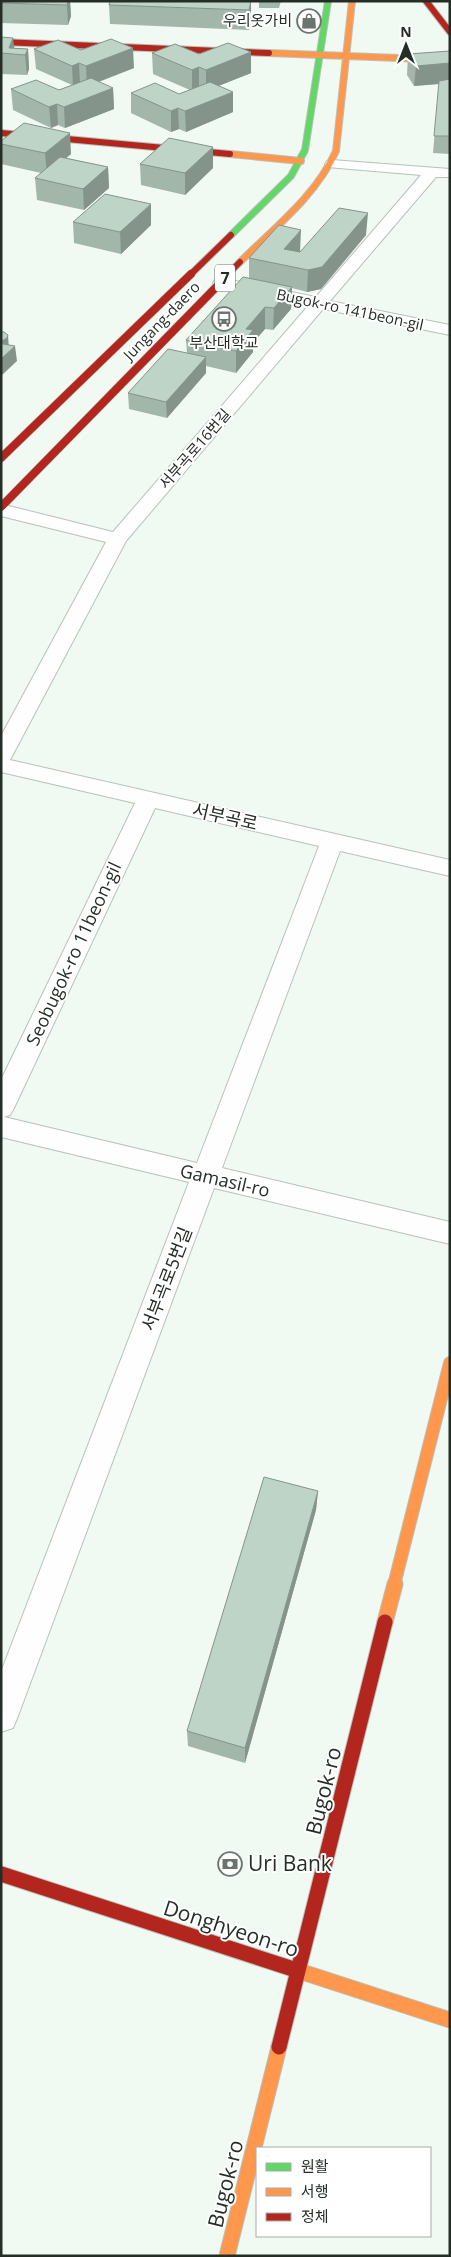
<svg xmlns="http://www.w3.org/2000/svg" width="451" height="2257" font-family="'Open Sans','Noto Sans KR',sans-serif">
	<style>
		.lines { fill: none; stroke-linecap: round; stroke-linejoin: round }
		.street-casing { stroke: #b8c2bb; stroke-width: 2 }
		.fast-casing { stroke: #b8c2bb; stroke-width: 8 }
		.slow-far2-casing { stroke: #b8c2bb; stroke-width: 8 }
		.slow-far1-casing { stroke: #b8c2bb; stroke-width: 14 }
		.slow-casing { stroke: #b8c2bb; stroke-width: 17 }
		.jam-far2-casing { stroke: #b8c2bb; stroke-width: 8 }
		.jam-far1-casing { stroke: #b8c2bb; stroke-width: 9 }
		.jam-casing { stroke: #b8c2bb; stroke-width: 17 }
		.street { fill: #fdfefd; fill-rule: evenodd }
		.fast { stroke: #63d668; stroke-width: 6 }
		.slow-far2 { stroke: #ff974d; stroke-width: 6 }
		.slow-far1 { stroke: #ff974d; stroke-width: 12 }
		.slow { stroke: #ff974d; stroke-width: 15 }
		.jam-far2 { stroke: #b3261e; stroke-width: 6 }
		.jam-far1 { stroke: #b3261e; stroke-width: 8 }
		.jam { stroke: #b3261e; stroke-width: 15 }
		.wall { fill: #a3b6aa }
		.shaded-wall { fill: #85948b }
		.building { fill: #bed4c6; stroke: #85948b }
		.labels { text-anchor: middle; stroke-width: 4; stroke-linejoin: round; paint-order: stroke }
		.far-poi-label { font-size: 15px; fill: #242e27; stroke: #fff; text-anchor: end }
		.far-street-label { font-size: 15px; fill: #242e27; stroke: #fff }
		.shield { fill: #fff; stroke: #666d68; stroke-width: 1 }
		.shield-label { font-size: 16px; font-weight: bold; fill: #242e27 }
		.street-label { font-size: 18px; fill: #242e27; stroke: #fff }
		.near-street-label { font-size: 21px; fill: #242e27; stroke: #fff }
		.near-poi-label { font-size: 21px; fill: #242e27; stroke: #fff; text-anchor: start }
	</style>
	<rect width="100%" height="100%" fill="#f0faf3"/>
	<g class="lines">
		<!-- street casing -->
		<g class="street-casing">
			<path id="street" d="M332,160l118,9v8h-14l-106,124 120,24v10l-127,-26 -197,232 -116,219 440,100v16l-110,-25 -118,317 228,54v22l-236,-56 -196,528 -5,12 -12,4v-60l188,-490 -188,-45v-57l134,-277 -134,-31v-36l105,-194 -105,-26v-12l112,28 195,-226 -93,-20 -2,-3 2,-3 6,-2 95,19 105,-122 -94,-8 -2,-3 2,-3zM155,808l164,38 -122,317 -193,-46 6,-2 4,-7z"/>
		</g>
		<!-- fast casing -->
		<g class="fast-casing">
			<path id="fast" d="M231,235l60,-59 14,-26 23,-149"/>
		</g>
		<!-- slow-far2 casing -->
		<g class="slow-far2-casing">
			<path id="slow-far2" d="M269,53l181,7
				M230,154l71,7
				M240,262c34,-34 76,-66 96,-111l16,-150"/>
		</g>
		<!-- slow-far1 casing -->
		<g class="slow-far1-casing">
			<path id="slow-far1" d="M394,1585l56,-222"/>
		</g>
		<!-- slow casing -->
		<g class="slow-casing">
			<path id="slow" d="M385,1622l10,-38
				M293,1969l157,51
				M227,2256l52,-209"/>
		</g>
		<!-- jam-far2 casing -->
		<g class="jam-far2-casing">
			<path id="jam-far2" d="M426,1l24,31
				M1,42l268,11
				M1,133l229,21
				M190,275l41,-40
				M227,275l13,-13"/>
		</g>
		<!-- jam-far1 casing -->
		<g class="jam-far1-casing">
			<path id="jam-far1" d="M1,458l190,-184
				M1,507l228,-233"/>
		</g>
		<!-- jam casing -->
		<g class="jam-casing">
			<path id="jam" d="M1,1874l292,95
				M279,2047l106,-425"/>
		</g>
		<!-- street -->
		<use href="#street" class="street"/>
		<!-- fast -->
		<use href="#fast" class="fast"/>
		<!-- slow-far2 -->
		<use href="#slow-far2" class="slow-far2"/>
		<!-- slow-far1 -->
		<use href="#slow-far1" class="slow-far1"/>
		<!-- slow -->
		<use href="#slow" class="slow"/>
		<!-- jam-far2 -->
		<use href="#jam-far2" class="jam-far2"/>
		<!-- jam-far1 -->
		<use href="#jam-far1" class="jam-far1"/>
		<!-- jam -->
		<use href="#jam" class="jam"/>
	</g>
	<!-- wall -->
	<path class="wall" d="M70,1l1,15 -3,9 -67,-2v-20z
		M251,1v20l-2,9 -139,-6 -1,-19z
		M259,1h22l-2,7h-20z
		M1,37l13,11 14,1 1,20 -2,6 -26,-1z
		M34,49l47,1 53,18 -35,14 14,6 1,21 -49,19 -7,-3 -7,3 -38,-18 -2,-21 48,1 13,-5 -36,-16z
		M450,51v103l-17,-1 6,-69 -25,2 -7,-11 1,-21z
		M152,53l47,1 52,19 -33,13 15,26 -47,20 -7,-3 -8,3 -40,-19v-20l48,1 11,-4 -37,-16z
		M1,141l70,13 -5,4 42,9 1,21 -25,22 -47,-10 -2,-22 6,-5 -40,-9z
		M213,147v21l-28,27 -44,-10 -1,-21z
		M73,222l78,3 -30,29 -47,-11z
		M366,235l-45,54 -14,3 -15,-4 -1,21 -18,21 -8,-1 -12,14v9l-17,21 -30,-7v7l-39,45 -38,-9 -1,-16 59,-40 -1,-13 63,-62v-20l51,-7z
		M318,1491l-2,19 -71,253 -57,-17 -1,-15z"/>
	<!-- shaded-wall -->
	<path class="shaded-wall" d="M68,1h2l1,15 -3,9 -1,-20z
		M251,1v20l-2,9v-20z
		M13,38l2,16 -6,-6z
		M133,48l1,20 -47,18 -1,-20z
		M28,49l1,20 -2,6 -2,-20z
		M251,52v21l-45,18v-21z
		M79,63l1,20 -7,3 -1,-20z
		M450,63v20l-36,3 2,-20z
		M199,67v21l-7,2v-20z
		M113,88l1,21 -49,19 -1,-21z
		M233,92v20l-47,20 -1,-21z
		M57,104l1,21 -7,3 -2,-21z
		M178,108l1,21 -8,3v-21z
		M70,133l1,21 -24,20 -2,-21z
		M213,147v21l-28,27v-22z
		M108,167l1,21 -25,22 -1,-21z
		M151,204v21l-30,29 -1,-22z
		M368,213l-2,22 -45,54 -14,3 1,-22z
		M301,230l-1,22 -12,14 -4,-17z
		M292,287l-1,22 -18,21 1,-22z
		M265,307v22l-12,14v9l-17,21v-22l10,-22z
		M8,335l1,15 6,-4 2,15 -16,15 1,-35z
		M206,357v16l-39,45 -1,-16z
		M318,1491l-2,19 -71,253v-15z"/>
	<!-- building -->
	<path class="building" d="M1,1h67l-1,4 -66,-2z
		M110,1h141l-2,9 -140,-5z
		M1,37l12,1 -4,10 19,1 -3,6 -24,-2z
		M111,39l22,9 -47,18 -7,-3 -7,3 -38,-17 24,-9 23,10z
		M228,43l23,9 -45,18 -7,-3 -7,3 -40,-17 23,-9 24,10z
		M450,51v12l-34,3 -8,-12z
		M91,78l22,10 -49,19 -7,-3 -8,3 -38,-18 25,-9 23,10z
		M450,79v57h-16l5,-55z
		M210,82l23,10 -48,19 -7,-3 -7,3 -40,-18 24,-10 24,11z
		M24,123l46,10 -25,20 -44,-9v-3z
		M169,138l44,9 -28,26 -45,-9z
		M60,157l48,10 -25,22 -48,-11z
		M105,194l46,10 -31,28 -47,-10z
		M339,208l29,5 -46,54 -14,3 -59,-12 30,-33 22,5 -17,19 16,3z
		M243,277l49,10 -18,21 -9,-1 -19,22 7,1 -17,21 -50,-11z
		M1,332h3l4,3 -1,3 -5,3 1,3 12,2 -14,13z
		M168,349l38,8 -40,45 -38,-9z
		M264,1477l54,14 -73,257 -58,-17z"/>
	<!-- icons -->
	<defs>
		<g id="shop-ring" transform="scale(1.25)"><circle r="9.5" fill="#fff" stroke="#6b756e" stroke-width="1.5"/><path d="M-5-2.5h2.3a2.7 3.5 0 0 1 5.4 0H5L5.5 6h-11ZM-1.5-2.5h3a1.5 2.3 0 0 0-3 0Z" fill="#6b756e"/></g>
		<g id="bus-ring" transform="scale(1.25)"><circle r="9.5" fill="#fff" stroke="#6b756e" stroke-width="1.5"/><path d="M-5-6H5V4H4V6H2V4H-2V6H-4V4H-5ZM-3.5-4V0h7V-4ZM-3.5 1.2v1.5H-2V1.2ZM2 1.2v1.5H3.5V1.2Z" fill="#6b756e"/></g>
		<g id="bank-ring" transform="scale(1.25)"><circle r="9.5" fill="#fff" stroke="#6b756e" stroke-width="1.5"/><path d="M-6-4H6V4H-6ZM0-2.3a2.3 2.3 0 1 0 0 4.6a2.3 2.3 0 1 0 0-4.6Z" fill="#6b756e"/></g>
	</defs>
	<g fill-rule="evenodd">
		<use href="#shop-ring" x="309" y="21"/>
		<use href="#bus-ring" x="224" y="319"/>
		<use href="#bank-ring" x="230" y="1864"/>
	</g>
	<g class="labels">
		<!-- far-poi labels -->
		<g class="far-poi-label">
			<text x="292" y="26">우리옷가비</text>
			<text x="224" y="348" text-anchor="middle">부산대학교</text>
		</g>
		<!-- far-street labels -->
		<g class="far-street-label">
			<text transform="translate(350 310) rotate(12)" y="5">Bugok-ro 141beon-gil</text>
			<text transform="translate(162 321) rotate(-46)" y="5">Jungang-daero</text>
			<text transform="translate(195 449) rotate(-49)" y="5">서부곡로16번길</text>
		</g>
		<!-- shield labels -->
		<rect class="shield" x="215" y="264.5" width="20" height="27" rx="4"/>
		<g class="shield-label">
			<text x="225" y="284">7</text>
		</g>
		<!-- street labels -->
		<g class="street-label">
			<text transform="translate(225 817) rotate(13)" y="6">서부곡로</text>
			<text transform="translate(74 954) rotate(-65)" y="6">Seobugok-ro 11beon-gil</text>
			<text transform="translate(225 1181) rotate(13)" y="6">Gamasil-ro</text>
			<text transform="translate(167 1279) rotate(-69)" y="6">서부곡로5번길</text>
		</g>
		<!-- near-street labels -->
		<g class="near-street-label">
			<text transform="translate(324 1791) rotate(-76)" y="7">Bugok-ro</text>
			<text transform="translate(231 1929) rotate(18)" y="7">Donghyeon-ro</text>
			<text transform="translate(226 2184) rotate(-76)" y="7">Bugok-ro</text>
		</g>
		<!-- near-poi labels -->
		<g class="near-poi-label">
			<text x="248" y="1871">Uri Bank</text>
		</g>
	</g>
	<!-- border -->
	<rect width="451" height="2257" fill="none" stroke="#242e27" stroke-width="5"/>
	<!-- legend -->
	<rect x="256" y="2147" width="175" height="90" fill="#ffffff" stroke="#a7aba9"/>
	<rect x="266" y="2163" width="25" height="8" fill="#63d668" stroke="#a7aba9"/>
	<text x="301" y="2172" font-size="15" fill="#242e27">원활</text>
	<rect x="266" y="2188" width="25" height="8" fill="#ff974d" stroke="#a7aba9"/>
	<text x="301" y="2197" font-size="15" fill="#242e27">서행</text>
	<rect x="266" y="2213" width="25" height="8" fill="#b3261e" stroke="#a7aba9"/>
	<text x="301" y="2222" font-size="15" fill="#242e27">정체</text>
	<!-- north arrow -->
	<g transform="translate(406 45)" stroke="#ffffff" stroke-width="4" paint-order="stroke">
	<path d="M0-4L9 19L0 12L-9 19Z" fill="#242e27"/>
	<text y="-8" font-size="14" font-weight="bold" text-anchor="middle" fill="#242e27">N</text>
	</g>
</svg>
